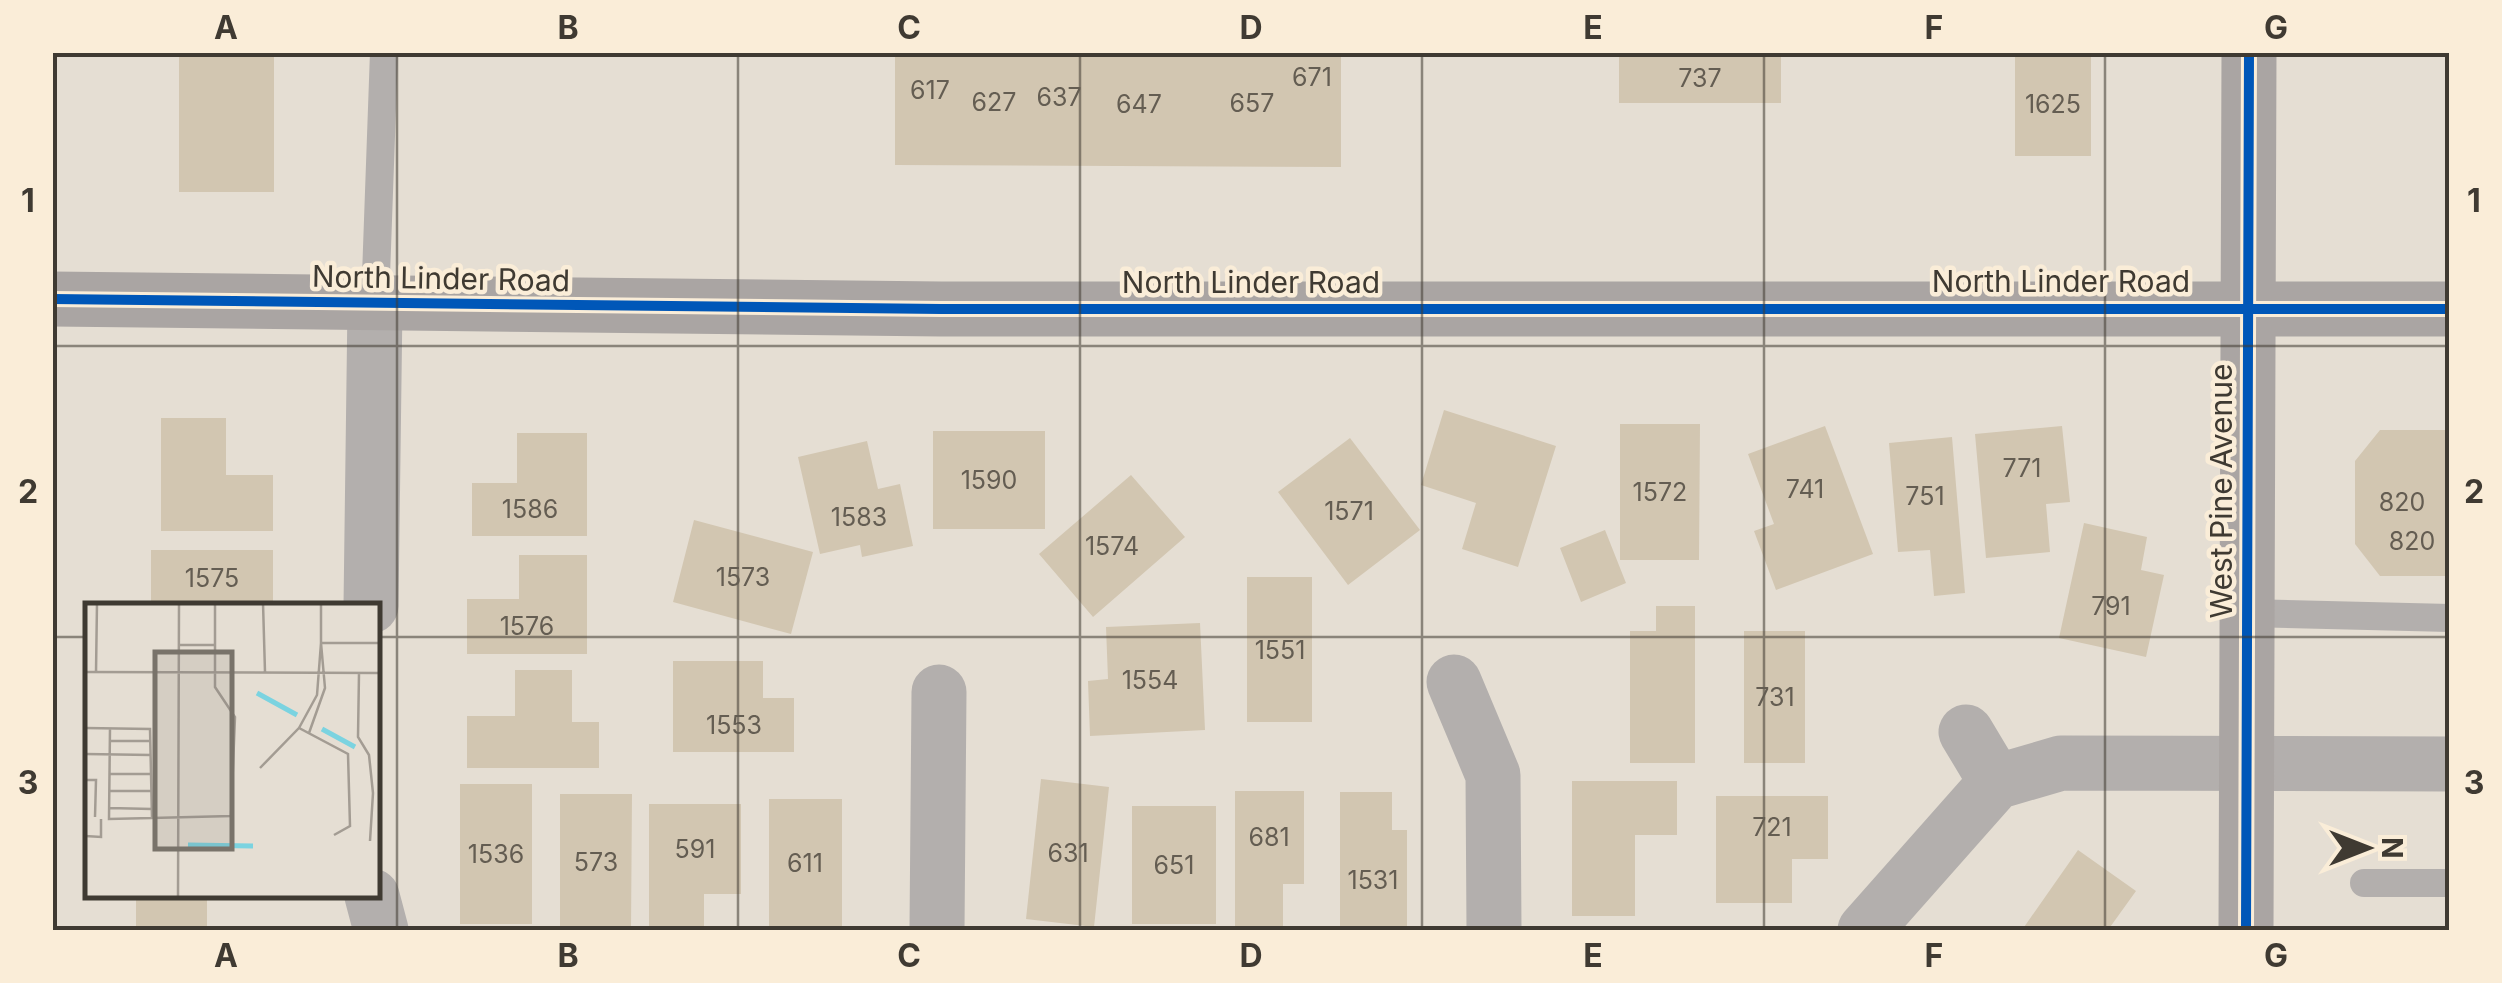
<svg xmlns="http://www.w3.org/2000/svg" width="2502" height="983" font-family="Inter,sans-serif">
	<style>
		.building { fill: #d2c6b1 }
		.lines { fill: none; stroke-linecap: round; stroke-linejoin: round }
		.lane { stroke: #b3afad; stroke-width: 28 }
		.street { stroke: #b3afad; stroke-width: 55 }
		.secondary { stroke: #aaa5a3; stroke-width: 55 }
		.cycleway-casing { stroke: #faedd8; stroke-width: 16 }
		.cycleway { stroke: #0057b8; stroke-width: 10 }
		.grid { fill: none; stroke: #3f3a32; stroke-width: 2.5; stroke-opacity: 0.55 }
		.labels { text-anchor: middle; stroke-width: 9; stroke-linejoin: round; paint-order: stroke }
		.number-label { font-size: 25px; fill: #645d52 }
		.street-label { font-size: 30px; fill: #3f3a32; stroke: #faedd8 }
		.inset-river { fill: none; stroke: #7bd3e0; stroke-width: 5 }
		.inset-road { fill: none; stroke: #a39c93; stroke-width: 2.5 }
		.view { fill: #79736a; fill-opacity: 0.15; stroke: #79736a; stroke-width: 5 }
		.inset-edge { fill: none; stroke: #3f3a32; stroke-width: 5 }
		.neatline { fill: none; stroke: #3f3a32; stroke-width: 4 }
		.grid-label { font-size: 32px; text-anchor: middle; font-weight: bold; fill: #3f3a32 }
	</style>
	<rect width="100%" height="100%" fill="#e5ded3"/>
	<!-- building -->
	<path class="building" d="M179,52h95v140h-95z
		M895,52h446v115l-446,-2z
		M1619,52h162v51h-162z
		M2015,52h76v104h-76z
		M1444,410l112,36 -38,121 -56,-18 14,-46 -55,-18z
		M161,418h65v57h47v56h-112z
		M1620,424h80l-1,136h-79z
		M1825,426l48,128 -97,36 -22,-59 20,-7 -26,-70z
		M2062,426l8,76 -24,2 4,48 -64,6 -11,-124z
		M2380,430h70v146h-70l-25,-32v-83z
		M933,431h112v98h-112z
		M517,433h70v103h-115v-53h45z
		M1952,437l13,156 -31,3 -4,-46 -32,2 -9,-109z
		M1350,438l70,92 -72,55 -70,-93z
		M867,441l11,48 22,-5 13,62 -51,11 -2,-12 -40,9 -22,-97z
		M1131,475l54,62 -92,80 -54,-63z
		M694,520l119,32 -22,82 -118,-32z
		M2084,523l63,14 -6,33 23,5 -18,82 -87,-19z
		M1605,530l21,53 -45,19 -21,-54z
		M151,550h122v55l-122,1z
		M519,555h68v99h-120v-55h52z
		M1247,577h65v145h-65z
		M1656,606h39v157h-65v-132h26z
		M1200,623l5,107 -115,6 -2,-55 20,-2 -2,-52z
		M1744,631h61v132h-61z
		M673,661h90v37h31v54h-121z
		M515,670h57v52h27v46h-132v-52h48z
		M1041,779l68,8 -15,140 -68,-8z
		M1572,781h105v54h-42v81h-63z
		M460,784h72v140h-72z
		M1235,791h69v93h-21v45h-48z
		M1340,792h52v38h15v99h-67z
		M560,794h72l-1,136h-71z
		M1716,796h112v63h-36v44h-76z
		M769,799h73v129h-73z
		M649,804h92v90h-37v35h-55z
		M1132,806h84v118h-84z
		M2078,850l58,41 -28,39h-86z
		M136,900h71v30h-71z"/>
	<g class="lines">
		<!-- lane -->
		<path class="lane" d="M375,304l9,-252
			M2246,613l204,5
			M2364,883h86"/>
		<!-- street -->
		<path class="street" d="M371,606l4,-302
			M1454,682l39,93 1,155
			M1966,732l30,50
			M372,896l9,34
			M937,930l2,-238
			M1865,930l131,-148 65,-19 389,1"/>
		<!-- secondary -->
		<path class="secondary" d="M52,299l889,10h1509
			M2246,930l3,-878"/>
		<!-- cycleway casing -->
		<g class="cycleway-casing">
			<path id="cycleway" d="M52,299l889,10h1509
				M2246,930l3,-878"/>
		</g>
		<!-- cycleway -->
		<use href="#cycleway" class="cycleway"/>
	</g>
	<!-- grid -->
	<path class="grid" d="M397,52v878M738,52v878M1080,52v878M1422,52v878M1764,52v878M2105,52v878M52,346h2398M52,637h36M378,637h2072"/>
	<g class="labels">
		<!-- number labels -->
		<g class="number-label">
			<text x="1312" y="86">671</text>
			<text x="1700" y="87">737</text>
			<text x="930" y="99">617</text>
			<text x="1059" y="106">637</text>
			<text x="994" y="111">627</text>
			<text x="1252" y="112">657</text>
			<text x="1139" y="113">647</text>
			<text x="2053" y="113">1625</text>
			<text x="2022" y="477">771</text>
			<text x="989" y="489">1590</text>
			<text x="1805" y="498">741</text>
			<text x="1660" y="501">1572</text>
			<text x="1925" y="505">751</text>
			<text x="2402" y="511">820</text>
			<text x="530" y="518">1586</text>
			<text x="1349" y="520">1571</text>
			<text x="859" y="526">1583</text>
			<text x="2412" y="550">820</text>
			<text x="1112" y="555">1574</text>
			<text x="743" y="586">1573</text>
			<text x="212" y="587">1575</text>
			<text x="2111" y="615">791</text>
			<text x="527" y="635">1576</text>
			<text x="1280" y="659">1551</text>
			<text x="1150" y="689">1554</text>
			<text x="1775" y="706">731</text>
			<text x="734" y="734">1553</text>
			<text x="1772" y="836">721</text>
			<text x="1269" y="846">681</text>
			<text x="695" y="858">591</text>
			<text x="1068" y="862">631</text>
			<text x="496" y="863">1536</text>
			<text x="596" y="871">573</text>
			<text x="805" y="872">611</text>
			<text x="1174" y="874">651</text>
			<text x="1373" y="889">1531</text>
		</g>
		<!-- street labels -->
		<g class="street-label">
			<text transform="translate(441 279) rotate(1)" y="10">North Linder Road</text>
			<text x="2061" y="292">North Linder Road</text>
			<text x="1251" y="293">North Linder Road</text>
			<text transform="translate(2222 491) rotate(-90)" y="10">West Pine Avenue</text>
		</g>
	</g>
	<!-- overview -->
	<g transform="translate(85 603)">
		<rect width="295" height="295" fill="#e5ded3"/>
		<path class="inset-river" d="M172,90l40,22M237,126l33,18M103,242l65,1"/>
		<path class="inset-road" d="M178,0l2,69M236,0v40h59M94,42h36M0,69l295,1M11,69l1,-69M274,70l-1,64 11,18 4,38 -3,48M0,125l65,1 2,89 79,-2 4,-99 -20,-30v-84M25,125l-1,91 43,-1M214,125l18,-33 4,-52 4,45 -16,45M25,138h41M0,151l66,1M175,165l39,-40 49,26 2,72 -16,9M25,171h41M0,177h11l-1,37M24,188h43M24,205l43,1M0,233l16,1v-18M93,295l1,-295"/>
		<path class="view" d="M70,49h77v197h-77z"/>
		<rect width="295" height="295" class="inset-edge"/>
	</g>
	<!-- border -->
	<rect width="2502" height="983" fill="none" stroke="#faedd8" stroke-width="110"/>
	<!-- north arrow -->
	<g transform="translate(2367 848) rotate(90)" stroke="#faedd8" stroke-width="8" paint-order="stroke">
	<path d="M0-8L18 38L0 25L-18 38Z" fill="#3f3a32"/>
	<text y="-15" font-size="28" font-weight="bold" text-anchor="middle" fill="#3f3a32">N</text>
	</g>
	<rect x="55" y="55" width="2392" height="873" class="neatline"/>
	<g class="grid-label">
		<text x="226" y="39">A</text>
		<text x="568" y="39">B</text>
		<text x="909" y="39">C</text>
		<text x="1251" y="39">D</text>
		<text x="1593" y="39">E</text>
		<text x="1934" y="39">F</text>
		<text x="2276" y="39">G</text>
		<text x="28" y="212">1</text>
		<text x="2474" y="212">1</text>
		<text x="28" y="503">2</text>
		<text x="2474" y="503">2</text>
		<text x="28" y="794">3</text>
		<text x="2474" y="794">3</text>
		<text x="226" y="967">A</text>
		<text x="568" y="967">B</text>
		<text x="909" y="967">C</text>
		<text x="1251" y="967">D</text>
		<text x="1593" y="967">E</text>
		<text x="1934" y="967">F</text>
		<text x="2276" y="967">G</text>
	</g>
</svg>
